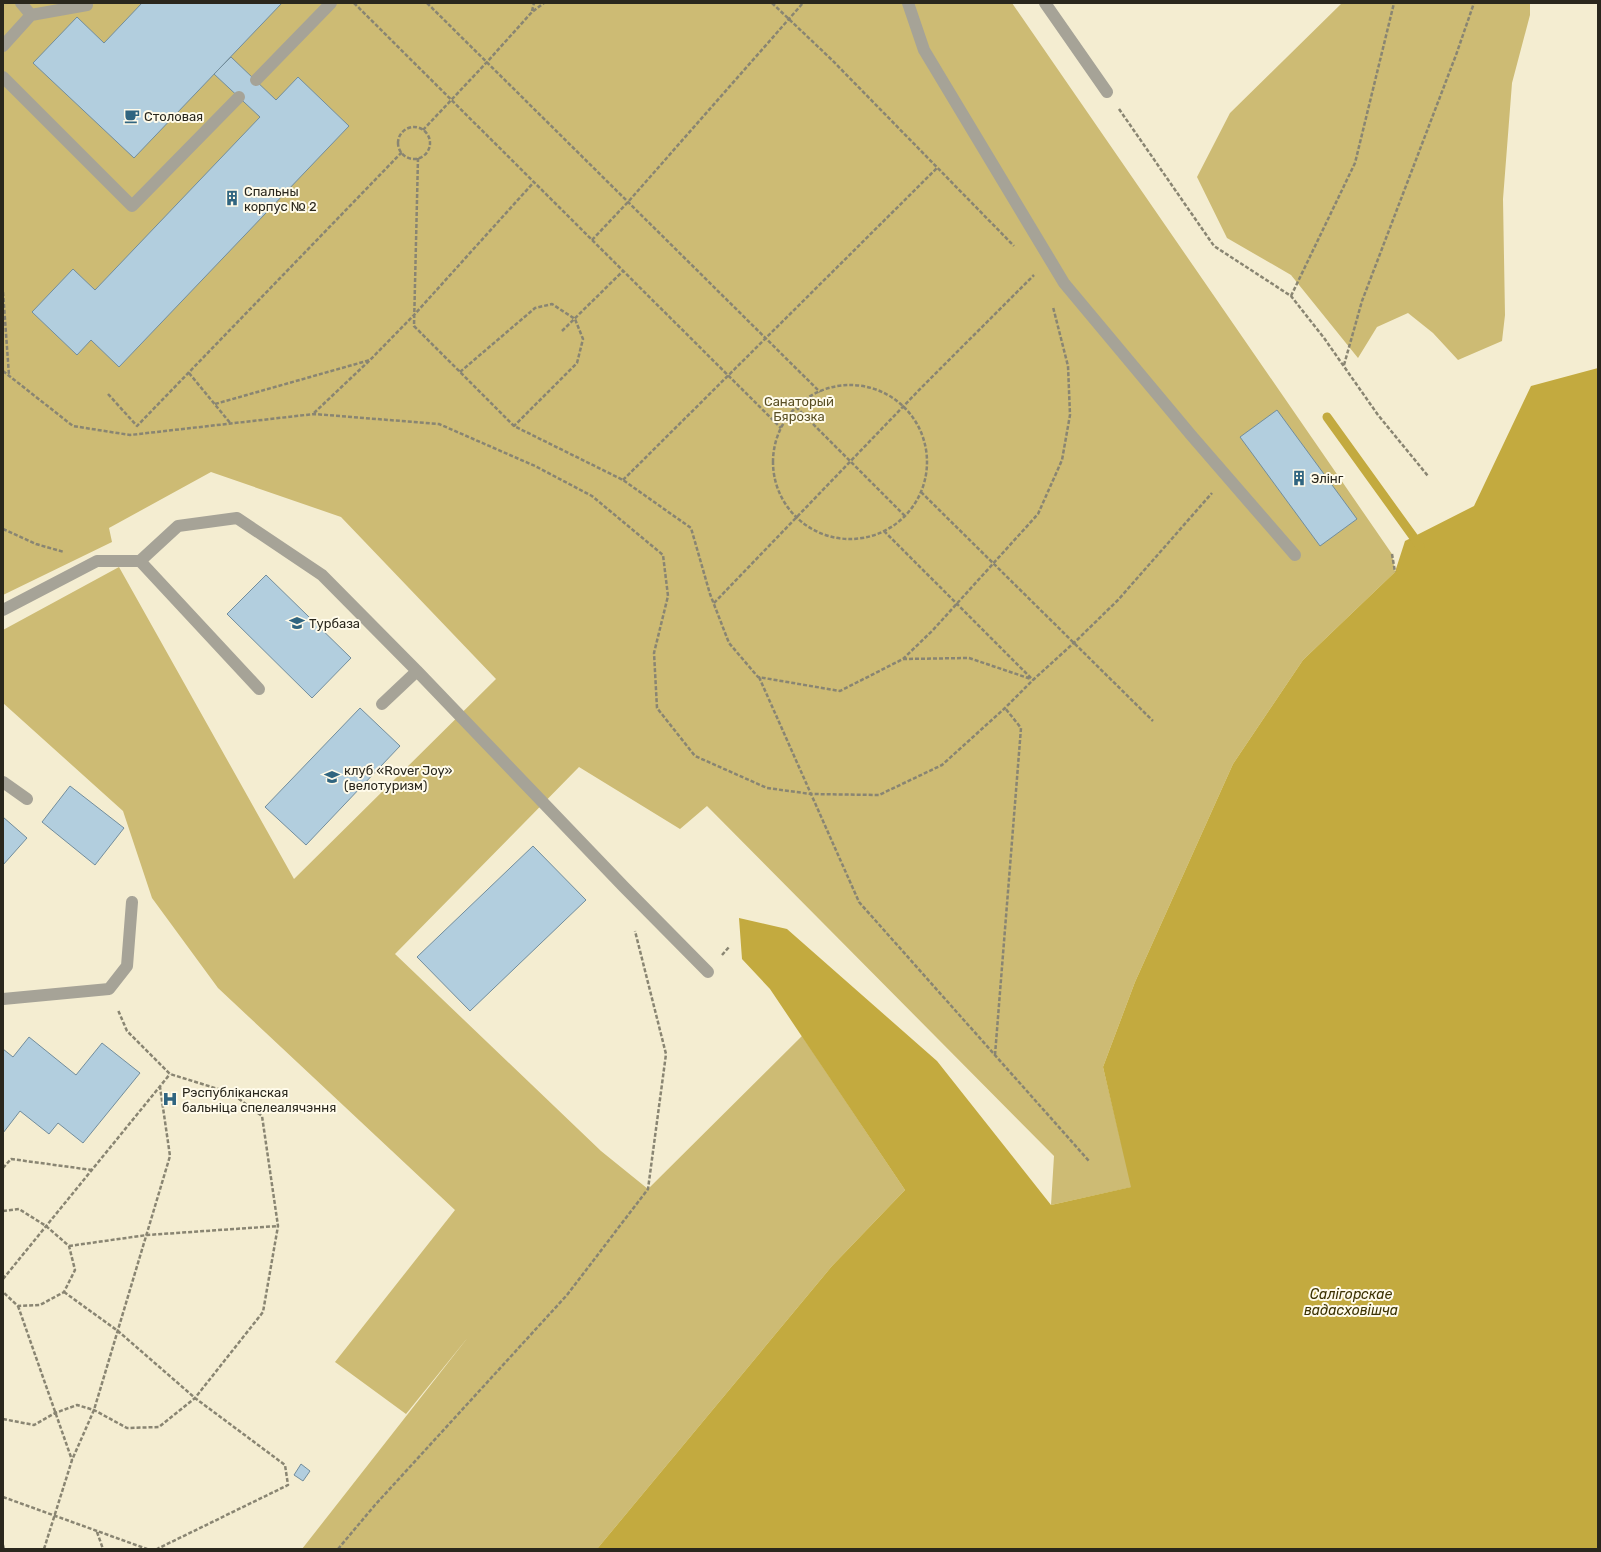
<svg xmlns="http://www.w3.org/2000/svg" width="1601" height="1552" font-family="Rubik,sans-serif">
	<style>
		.green { fill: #cdbb74 }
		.water { fill: #c3aa3f }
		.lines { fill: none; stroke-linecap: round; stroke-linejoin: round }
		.stream { stroke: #c3aa3f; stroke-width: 9 }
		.building { fill: #b2cede; stroke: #728d9c }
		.path { stroke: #898572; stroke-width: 2.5; stroke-dasharray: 4 2; stroke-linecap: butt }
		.lane { stroke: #a6a397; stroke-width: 12 }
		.street { stroke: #a6a397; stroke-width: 12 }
		.labels { text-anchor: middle; stroke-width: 4; stroke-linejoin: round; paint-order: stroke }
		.poi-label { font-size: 13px; fill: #2a271d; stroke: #fffbea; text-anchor: start }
		.park-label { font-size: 13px; fill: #5a4f24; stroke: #fffbea }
		.water-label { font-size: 14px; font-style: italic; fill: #3c3202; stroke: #fffbea }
	</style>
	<rect width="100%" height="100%" fill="#f4edd1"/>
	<!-- green -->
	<path class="green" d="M3,3h1009l380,551 3,18 -92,88 -70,104 -98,218 -32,85 29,120 -81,18 3,-49 -347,-350 -27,23 -101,-62 -184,187 206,197 47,38 154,-153 103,154 -73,76 -235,283h-295l167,-213 -63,78 -71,-52 120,-152 -237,-222 -66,-90 -29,-87 -120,-108v-73l116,-63 175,312 202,-200 -155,-162 -130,-45 -102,56 3,14 -109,53z
		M1342,3h188v12l-18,68 -9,116 2,116 -3,26 -44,19 -25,-27 -25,-20 -31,14 -19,31 -67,-83 -64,-37 -30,-61 33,-64z"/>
	<!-- water -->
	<path class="water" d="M1598,368v1181h-1001l235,-283 73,-76 -135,-201 -28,-30 -3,-41 48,11 150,132 114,144 80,-18 -28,-120 32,-85 98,-218 70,-104 92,-88 10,-31 69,-35 57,-120z"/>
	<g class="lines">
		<!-- stream -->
		<path class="stream" d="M1327,417l93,129"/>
	</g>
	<!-- building -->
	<path class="building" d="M142,3h140l-148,155 -101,-95 44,-46 27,26z
		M231,57l45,43 22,-23 51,49 -230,241 -28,-27 -14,15 -45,-43 41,-43 22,21 165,-173 -46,-43z
		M1277,410l80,109 -37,27 -80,-109z
		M266,575l85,83 -39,40 -85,-84z
		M360,708l40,38 -94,99 -41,-38z
		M70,786l54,42 -29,37 -53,-43z
		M3,817l24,21 -24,27z
		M533,846l53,54 -116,111 -53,-54z
		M29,1037l47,38 26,-32 38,30 -57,70 -25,-20 -9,11 -29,-23 -17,22v-84l10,8z
		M301,1464l9,7 -7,10 -9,-6z"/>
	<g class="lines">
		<!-- path -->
		<path class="path" d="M354,3l427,425
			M427,3l393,389
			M772,3l60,57 182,186
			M532,11l2,-8
			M1119,109l95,137 77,50 33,42 54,77 50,61
			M398 143a16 16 0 1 1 32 0a16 16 0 1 1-32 0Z
			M423,130l64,-68 45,-50 12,-9
			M418,158l-4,168 100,100 109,54 68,48 19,66 19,49 29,34 82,14 63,-32 30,-29 105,-116 24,-54 8,-45 -2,-49 -15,-59
			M592,240l36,-38 175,-199
			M3,292l6,83
			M1291,296l64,-133 39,-160
			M562,331l61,-60
			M1344,365l18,-64 94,-246 18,-52
			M3,371l70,55 57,9 184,-21 125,10 96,42 57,30 71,59 5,41 -14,57 3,55 38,48 72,32 44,6 68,1 63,-30 63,-57 28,-28 44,-40 41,-40 94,-107
			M460,372l75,-64 17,-4 23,15 8,20 -6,24 -63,63
			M189,373l42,51
			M773 462a77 77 0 1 1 154 0a77 77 0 1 1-154 0Z
			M108,394l29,32 265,-274
			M215,404l155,-44 44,-45 120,-133
			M796,407l109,109
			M314,413l56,-53
			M623,480l314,-312
			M921,492l232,229
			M3,529l33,15 28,8
			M884,531l149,149
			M1392,554l3,18
			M714,603l207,-215 113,-113
			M903,659l66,-1 62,21
			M759,677l100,225 230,259
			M722,955l7,-8
			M995,1055l26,-327 -16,-20
			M3,1168l8,-9 81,11
			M3,1211l16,-2 27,17 23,20 6,24 -11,22 -24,13 -22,1 -15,-14
			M69,1246l78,-11 131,-9
			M3,1279l167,-205
			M64,1292l54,39 77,67 90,67 3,20 -131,64
			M18,1306l54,154
			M3,1419l31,6 21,-12 22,-8 17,5 33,18 32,-1 36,-29 68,-86 15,-86 -16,-110 -31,-23 -61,-19 -43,-43 -9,-21
			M3,1497l144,52
			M97,1532l6,17
			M3,1545l1,4
			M44,1549l28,-89 22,-50 76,-254 -10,-69
			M338,1549l37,-44 192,-210 81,-106 18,-135 -31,-123"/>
		<!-- lane -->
		<path class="lane" d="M21,3l10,12
			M908,3l16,47 140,233 127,152 104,120
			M3,46l28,-31 56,-10
			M3,77l129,129 107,-109
			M256,80l75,-77
			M140,561l38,-35 59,-8 85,57 95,96 -35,33
			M3,610l94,-49h43l119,128
			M417,671l207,216 84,85
			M3,782l24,17
			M3,999l106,-10 18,-23 5,-64"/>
		<!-- street -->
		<path class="street" d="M1045,3l62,89"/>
	</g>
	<!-- icons -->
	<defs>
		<g id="cafe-bare" transform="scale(1.2)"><path d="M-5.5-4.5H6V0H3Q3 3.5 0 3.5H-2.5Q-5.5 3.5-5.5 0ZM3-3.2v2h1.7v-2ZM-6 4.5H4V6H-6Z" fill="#306580" stroke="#fffbea" stroke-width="2.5" paint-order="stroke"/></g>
		<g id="building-bare" transform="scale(1.2)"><path d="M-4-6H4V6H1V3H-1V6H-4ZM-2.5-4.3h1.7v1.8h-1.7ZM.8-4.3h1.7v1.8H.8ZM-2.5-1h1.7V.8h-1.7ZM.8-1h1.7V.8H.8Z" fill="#306580" stroke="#fffbea" stroke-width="2.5" paint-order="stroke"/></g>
		<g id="school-bare" transform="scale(1.2)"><path d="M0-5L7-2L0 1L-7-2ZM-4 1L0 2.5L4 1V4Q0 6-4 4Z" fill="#306580" stroke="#fffbea" stroke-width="2.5" paint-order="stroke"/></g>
		<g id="hospital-bare" transform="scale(1.2)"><path d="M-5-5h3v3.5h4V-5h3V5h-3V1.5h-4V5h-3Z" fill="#306580" stroke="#fffbea" stroke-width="2.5" paint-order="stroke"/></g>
	</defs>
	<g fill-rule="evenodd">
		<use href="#cafe-bare" x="132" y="116"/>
		<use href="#building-bare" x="232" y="198"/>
		<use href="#building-bare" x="1299" y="478"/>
		<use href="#school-bare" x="297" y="623"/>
		<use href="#school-bare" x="332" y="777"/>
		<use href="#hospital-bare" x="170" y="1099"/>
	</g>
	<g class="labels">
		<!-- poi labels -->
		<g class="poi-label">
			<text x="144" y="121">Столовая</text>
			<text x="244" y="196">Спальны<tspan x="244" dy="15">корпус № 2</tspan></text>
			<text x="1311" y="483">Элінг</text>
			<text x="309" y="628">Турбаза</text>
			<text x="344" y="775">клуб «Rover Joy»<tspan x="344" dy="15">(велотуризм)</tspan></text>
			<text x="182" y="1097">Рэспубліканская<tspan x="182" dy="15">бальніца спелеалячэння</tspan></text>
		</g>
		<!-- park labels -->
		<g class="park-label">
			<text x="799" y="406">Санаторый<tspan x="799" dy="15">Бярозка</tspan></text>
		</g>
		<!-- water labels -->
		<g class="water-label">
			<text x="1351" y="1299">Салігорскае<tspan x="1351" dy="16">вадасховішча</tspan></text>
		</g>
	</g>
	<!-- border -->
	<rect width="1601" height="1552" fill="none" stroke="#2a271d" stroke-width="8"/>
</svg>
